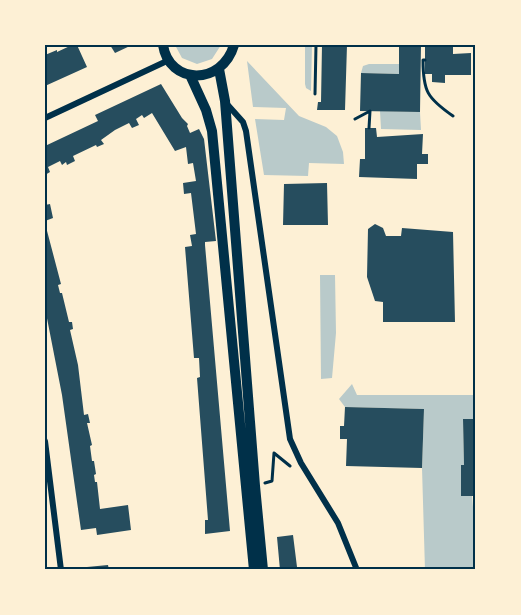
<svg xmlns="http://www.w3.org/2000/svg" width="521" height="615" font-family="'DM Sans',sans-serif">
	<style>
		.green { fill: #b9caca }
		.building { fill: #264d5e }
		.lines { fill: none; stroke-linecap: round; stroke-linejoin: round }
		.path { stroke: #003049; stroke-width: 3 }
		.minor { stroke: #003049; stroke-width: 6 }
		.primary { stroke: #003049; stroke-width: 10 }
		.neatline { fill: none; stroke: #003049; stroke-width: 2 }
	</style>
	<rect width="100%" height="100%" fill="#fdf0d5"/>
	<!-- green -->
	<path class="green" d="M175,45h46l-9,14 -15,5 -15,-6z
		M305,45h7l-1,46 -5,-3 -1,-4z
		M247,61l52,55 27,11 11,9 6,16 1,12 -35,-1 -1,13 -44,-1 -9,-56 29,1 2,-12 -33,-1z
		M369,64h30v10l-38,-1 2,-7z
		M380,111l40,1 1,18 -40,-1z
		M320,275h15l1,58 -4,45 -11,1z
		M352,384l5,11h119v24h-13l1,46h-3v30l11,1 4,44v30h-51l-3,-102 2,-59 -79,-2 -6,-8z"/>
	<!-- building -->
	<path class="building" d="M72,45h5l10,22 -42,19v-31l12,-5v2z
		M110,45h22l-17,8z
		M322,45h25l-2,65h-28l1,-8h3z
		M399,45h22l-1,67 -60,-1 1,-38 38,1z
		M425,45h28v9l18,-1v22h-26v8l-13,-1v-8h-7z
		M161,84l21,34 6,6 -1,2 3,7 9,-4 5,10 12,102 -11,1v3l25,286 -25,3v-14h3l-11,-142 3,-1 -1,-19h-5l-9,-111 7,-1 -2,-11 6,-1 -5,-41 -7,1 -1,-11 13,-2 -3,-18 -5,1 -2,-17 -11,4 -23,-38 -8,5 -2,-3 -6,4 3,6 -7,3 -3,-5 -14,7 -14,10 3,4 -7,3 -1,-2 -23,11 2,5 -8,4 -1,-3 -4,3 -2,-4 -12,6 2,5 -5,3v-29l53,-25 -3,-6z
		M365,128h11l1,9 46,-3 -1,20h6v10h-11v15l-58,-2 1,-18h5z
		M327,183l1,42h-45l1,-41z
		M50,204l3,14 -8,3v-16z
		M375,224l8,4 3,8h15l1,-8 51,4 2,90h-72v-20l-8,-1 -8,-24 1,-48z
		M46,227l15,57 -3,1 2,8h2l7,29h3l1,7 -3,1 8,35 6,50 4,-1 2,9h-3l5,22 -2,1 2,15h2l2,13 -2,1 1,7h2l3,27 28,-4 3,25 -34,5 -1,-7 -15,2 -19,-135 -17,-87z
		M345,407l79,2 -2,59 -76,-2 1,-27h-7v-13h4z
		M463,419h13v77h-15v-31h3z
		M293,535l4,32 9,1v2h-26l-3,-33z
		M108,565l1,5h-23l1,-3z"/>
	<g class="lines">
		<!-- path -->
		<path class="path" d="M425,60h-2c0,31 4,38 30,56
			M315,94l1,-49
			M355,119l15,-8 -1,17
			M265,483l7,-2 2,-28 16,13"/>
		<!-- minor -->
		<path class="minor" d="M226,103l17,19 3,9 44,308 11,24 37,60 19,47
			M45,118l124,-58
			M45,441l16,129"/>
		<!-- primary -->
		<path class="primary" d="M163,45c6,40 59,41 71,0
			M219,69l6,32 30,385 8,84
			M190,75l16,35 6,21 42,439"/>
	</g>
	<!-- border -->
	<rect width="521" height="615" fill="none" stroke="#fdf0d5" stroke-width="93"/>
	<rect x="46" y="46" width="428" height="522" class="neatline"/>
</svg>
